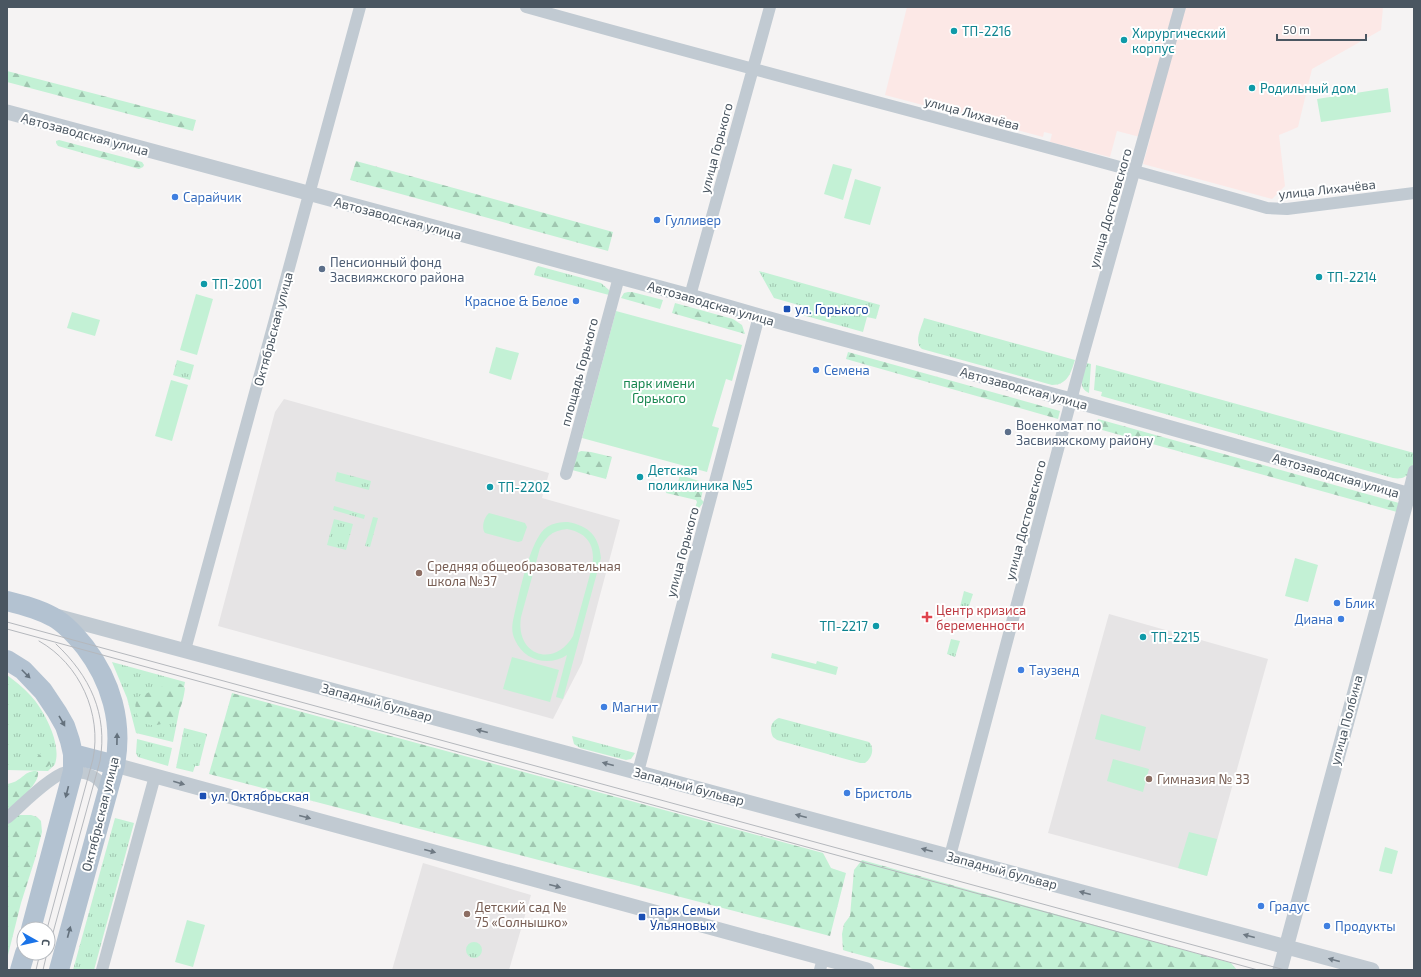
<svg xmlns="http://www.w3.org/2000/svg" width="1421" height="977" font-family="'Exo 2',sans-serif">
	<style>
		.education { fill: #e6e4e5 }
		.medical { fill: #fce8e6 }
		.grass { fill: url(#grass-tufts) }
		.forest { fill: url(#forest-firs) }
		.park { fill: #c3f1d5; fill-rule: evenodd }
		.lines { fill: none; stroke-linecap: round; stroke-linejoin: round }
		.minor { stroke: #c1cad2; stroke-width: 12 }
		.tertiary { stroke: #c1cad2; stroke-width: 15 }
		.primary { stroke: #b3c2d1; stroke-width: 20 }
		.tram { stroke: #b5b8bd; stroke-width: 1 }
		.oneway { fill: #64717d }
		.oneway2 { fill: #6e7983 }
		.culture-dot { fill: #0f9aa8; stroke: #fff; stroke-width: 1.5 }
		.shop-dot { fill: #3f7fe0; stroke: #fff; stroke-width: 1.5 }
		.service-dot { fill: #5c6f8a; stroke: #fff; stroke-width: 1.5 }
		.transit-dot { fill: #1a4fb4; stroke: #fff; stroke-width: 1.5 }
		.education-dot { fill: #8d6e63; stroke: #fff; stroke-width: 1.5 }
		.health-dot { fill: #e0444e; stroke: #fff; stroke-width: 1.5 }
		.labels { text-anchor: middle; stroke-width: 4; stroke-linejoin: round; paint-order: stroke }
		.culture-label { font-size: 13px; fill: #0d838f; stroke: #fff; text-anchor: start }
		.street-label { font-size: 13px; fill: #4a5661; stroke: #fff }
		.shop-label { font-size: 13px; fill: #366cbe; stroke: #fff; text-anchor: start }
		.service-label { font-size: 13px; fill: #4e5e75; stroke: #fff; text-anchor: start }
		.transit-label { font-size: 13px; fill: #164399; stroke: #fff; text-anchor: start }
		.park-label { font-size: 13px; fill: #17864f; stroke: #fff }
		.education-label { font-size: 13px; fill: #785e54; stroke: #fff; text-anchor: start }
		.health-label { font-size: 13px; fill: #be3a42; stroke: #fff; text-anchor: start }
	</style>
	<defs>
		<pattern id="grass-tufts" width="24" height="20" patternUnits="userSpaceOnUse"><rect width="24" height="20" fill="#c3f1d5"/><path d="M3 7l-1-3M5 7V3M7 7l1-3M15 17l-1-3M17 17v-4M19 17l1-3" fill="none" stroke="#a0c6b0"/></pattern>
		<pattern id="forest-firs" width="22" height="20" patternUnits="userSpaceOnUse"><rect width="22" height="20" fill="#c3f1d5"/><path d="M5 1l3.5 6h-7zM16 11l3.5 6h-7z" fill="#a0c6b0"/></pattern>
	</defs>
	<rect width="100%" height="100%" fill="#f5f3f3"/>
	<!-- education -->
	<path class="education" d="M284,399l265,74 -7,25 78,22 -38,143 -29,56 -335,-93 57,-214z
		M1109,614l159,45 -61,217 -159,-43z
		M423,863l108,32 -22,75h-117z"/>
	<!-- medical -->
	<path class="medical" d="M907,7h476l-2,23 -69,39 -14,58 -9,4 -10,4 6,51 -13,13 -129,-35 7,-25 -6,-1 -27,-7 -7,26 -60,-15 2,-8 -8,-2 -1,5 -158,-42z"/>
	<!-- grass -->
	<path class="grass" d="M538,266l63,17 8,7v5l-75,-20 2,-7z
		M759,271l121,34 -4,14 -9,-2 -4,15 -64,-18 3,-8 -28,-8z
		M924,318l151,42c-4,12 -7,25 -23,25l-130,-36c-9,-7 0,-22 2,-31z
		M177,360l17,5 -4,15 -17,-5z
		M1087,363l4,1 -2,29c-13,-5 -5,-20 -2,-30z
		M1096,365l318,88c0,15 -4,28 -21,25l-292,-82 1,-4 -8,-2z
		M337,472l34,9 -2,9 -34,-9z
		M334,506l31,9 -1,4 -31,-9z
		M373,517l5,1 -8,29 -5,-1z
		M334,519l19,5 -7,26 -19,-5z
		M964,591l9,3 -5,15 -8,-2z
		M951,639l9,2 -5,16 -8,-3z
		M112,662l73,20 -12,60 -37,-9 -9,-35z
		M7,675c8,6 17,13 24,21 13,14 31,48 24,68 -1,2 -5,5 -7,7l-41,-1z
		M779,718l90,24c6,6 3,16 -4,21h-5l-83,-23 -4,-3c-4,-8 -2,-16 6,-19z
		M184,728l23,6 -8,32h-4l-2,6 -17,-4z
		M572,736l63,17 -4,6 -5,1 -46,-12 -6,-4z
		M137,739l35,9 -4,18 -30,-9 -2,-4z
		M115,818l19,5 -40,147h-21z
		M466 950a8 8 0 1 1 16 0a8 8 0 1 1-16 0Z"/>
	<!-- forest -->
	<path class="forest" d="M7,71l189,49 -3,11 -186,-49z
		M59,140l83,22 2,3 -1,2 -4,2 -81,-23 -2,-3v-2z
		M356,161l257,71 -5,19 -258,-71z
		M628,292h4l31,8 -3,9 -39,-11 3,-5z
		M675,303l58,16 9,6 3,9 -73,-21z
		M848,352l212,59 -2,8 -212,-60z
		M1098,419l301,84 -2,9 -302,-84z
		M581,451l10,1 21,5 -6,22 -34,-9 5,-17z
		M680,475l19,6 5,3 -3,15 3,3 -5,6h-4l2,-6 -1,-2 -30,-7 3,-9 8,2z
		M173,682l8,2 4,4c-1,8 -3,18 -7,24 -10,14 -35,21 -42,0 -1,-6 -1,-10 2,-15z
		M232,693l591,160 8,15 15,5 -16,63 -621,-162z
		M49,749c9,10 -1,24 -15,19l-2,-2 1,-5 11,-11z
		M36,771l2,1c2,12 -22,31 -31,38v-26c15,-2 16,-13 29,-13z
		M18,815h13l6,2 4,4 1,11 -7,27 -14,44 -14,56v-135z
		M862,860l369,103 6,7h-321l-70,-19 -3,-1 -1,-16 2,-10 6,-8 4,-46z"/>
	<!-- park -->
	<path class="park" d="M1388,88l3,24 -70,10 -4,-23z
		M833,164l19,5 -9,31 -19,-6z
		M855,179l26,8 -11,38 -26,-7z
		M196,294l17,5 -16,56 -17,-5z
		M616,311l126,34 -10,36 -6,-2 -14,47 7,2 -12,44 -125,-34z
		M72,312l28,8 -5,16 -28,-8z
		M496,347l23,6 -8,27 -22,-7z
		M171,380l17,5 -16,56 -17,-5z
		M489,513l36,10 2,4 -5,14 -4,1 -33,-9c-4,-5 -1,-16 4,-20z
		M568,522c21,4 31,14 33,36l-38,141 -7,-2 11,-42c-18,12 -43,6 -52,-15 -4,-8 -3,-16 -1,-24 5,-21 16,-78 33,-89 6,-4 14,-5 21,-5zM567,529c21,4 29,17 25,38l-19,69c-19,33 -58,19 -52,-19l19,-69c8,-13 12,-17 27,-19z
		M1295,558l23,7 -10,37 -23,-6z
		M772,653l44,11 1,-3 21,6 -2,8 -65,-17z
		M512,657l47,13 -9,32 -47,-13z
		M1101,714l45,13 -6,24 -45,-12z
		M1113,759l36,10 -6,23 -36,-11z
		M1189,832l28,7 -10,37 -29,-8z
		M1385,847l13,4 -6,23 -13,-3z
		M187,920l18,5 -12,42 -18,-5z"/>
	<g class="lines">
		<!-- minor -->
		<path class="minor" d="M526,7c246,69 495,131 741,201l20,1 127,-16
			M690,296l80,-289
			M566,474l53,-197
			M1408,495l6,-24
			M185,650l175,-643
			M638,772l121,-456
			M7,818c14,-12 43,-42 59,-46 6,-2 12,0 18,1 12,3 18,9 23,20
			M950,856l132,-497 98,-352
			M102,970l53,-194
			M820,970l3,-12"/>
		<!-- tertiary -->
		<path class="tertiary" d="M7,112l683,184 94,27 287,77 343,96
			M56,616l1316,354
			M115,765l752,205
			M1280,970l128,-475"/>
		<!-- primary -->
		<path class="primary" d="M7,601c16,4 32,8 46,16 13,7 23,19 32,30 26,34 38,75 30,118l-56,205
			M7,660l16,10 20,21 14,21 8,14 5,15 3,13v17l-42,158
			M73,754l42,11
			M20,970l5,-17"/>
		<!-- tram -->
		<path class="tram" d="M7,622l1278,348
			M7,629l1251,341
			M39,641c41,23 63,73 54,118l-46,170
			M48,951l52,-190c8,-47 -10,-85 -44,-117
			M36,970l4,-17
			M43,970l4,-17"/>
	</g>
	<!-- one-way arrows -->
	<defs><path id="oneway-solid" d="M-6-.8H1V-3.2L6.5 0L1 3.2V.8H-6Z"/></defs>
	<g class="oneway">
		<use href="#oneway-solid" transform="translate(26 674) rotate(45)"/>
		<use href="#oneway-solid" transform="translate(62 721) rotate(60)"/>
		<use href="#oneway-solid" transform="translate(117 739) rotate(-89)"/>
		<use href="#oneway-solid" transform="translate(67 792) rotate(104)"/>
		<use href="#oneway-solid" transform="translate(69 932) rotate(-75)"/>
	</g>
	<g class="oneway2">
		<use href="#oneway-solid" transform="translate(482 731) rotate(-165)"/>
		<use href="#oneway-solid" transform="translate(608 764) rotate(-165)"/>
		<use href="#oneway-solid" transform="translate(179 783) rotate(16)"/>
		<use href="#oneway-solid" transform="translate(801 816) rotate(-165)"/>
		<use href="#oneway-solid" transform="translate(305 817) rotate(15)"/>
		<use href="#oneway-solid" transform="translate(927 850) rotate(-165)"/>
		<use href="#oneway-solid" transform="translate(430 851) rotate(15)"/>
		<use href="#oneway-solid" transform="translate(555 886) rotate(15)"/>
		<use href="#oneway-solid" transform="translate(1085 893) rotate(-165)"/>
		<use href="#oneway-solid" transform="translate(1249 936) rotate(-165)"/>
		<use href="#oneway-solid" transform="translate(1334 960) rotate(-165)"/>
	</g>
	<!-- markers -->
	<g class="culture-dot">
		<circle cx="954" cy="31" r="4"/>
		<circle cx="1124" cy="40" r="4"/>
		<circle cx="1252" cy="88" r="4"/>
		<circle cx="1319" cy="277" r="4"/>
		<circle cx="204" cy="284" r="4"/>
		<circle cx="640" cy="477" r="4"/>
		<circle cx="490" cy="487" r="4"/>
		<circle cx="876" cy="626" r="4"/>
		<circle cx="1143" cy="637" r="4"/>
	</g>
	<g class="shop-dot">
		<circle cx="175" cy="197" r="4"/>
		<circle cx="657" cy="220" r="4"/>
		<circle cx="576" cy="301" r="4"/>
		<circle cx="816" cy="370" r="4"/>
		<circle cx="1337" cy="603" r="4"/>
		<circle cx="1341" cy="619" r="4"/>
		<circle cx="1021" cy="670" r="4"/>
		<circle cx="604" cy="707" r="4"/>
		<circle cx="847" cy="793" r="4"/>
		<circle cx="1261" cy="906" r="4"/>
		<circle cx="1327" cy="926" r="4"/>
	</g>
	<g class="service-dot">
		<circle cx="322" cy="269" r="4"/>
		<circle cx="1008" cy="432" r="4"/>
	</g>
	<g class="transit-dot">
		<rect x="783" y="305" width="8" height="8" rx="2"/>
		<rect x="199" y="792" width="8" height="8" rx="2"/>
		<rect x="638" y="913" width="8" height="8" rx="2"/>
	</g>
	<g class="education-dot">
		<circle cx="419" cy="573" r="4"/>
		<circle cx="1149" cy="779" r="4"/>
		<circle cx="467" cy="914" r="4"/>
	</g>
	<path class="health-dot" d="M925 611h4v4h4v4h-4v4h-4v-4h-4v-4h4z"/>
	<g class="labels">
		<!-- culture labels -->
		<g class="culture-label">
			<text x="962" y="36">ТП-2216</text>
			<text x="1132" y="38">Хирургический<tspan x="1132" dy="15">корпус</tspan></text>
			<text x="1260" y="93">Родильный дом</text>
			<text x="1327" y="282">ТП-2214</text>
			<text x="212" y="289">ТП-2001</text>
			<text x="648" y="475">Детская<tspan x="648" dy="15">поликлиника №5</tspan></text>
			<text x="498" y="492">ТП-2202</text>
			<text x="868" y="631" text-anchor="end">ТП-2217</text>
			<text x="1151" y="642">ТП-2215</text>
		</g>
		<!-- street labels -->
		<g class="street-label">
			<text transform="translate(972 113) rotate(15)" y="5">улица Лихачёва</text>
			<text transform="translate(85 134) rotate(15)" y="5">Автозаводская улица</text>
			<text transform="translate(716 148) rotate(-75)" y="5">улица Горького</text>
			<text transform="translate(1327 189) rotate(-6)" y="5">улица Лихачёва</text>
			<text transform="translate(1110 208) rotate(-74)" y="5">улица Достоевского</text>
			<text transform="translate(398 218) rotate(15)" y="5">Автозаводская улица</text>
			<text transform="translate(711 303) rotate(16)" y="5">Автозаводская улица</text>
			<text transform="translate(273 329) rotate(-75)" y="5">Октябрьская улица</text>
			<text transform="translate(579 372) rotate(-75)" y="5">площадь Горького</text>
			<text transform="translate(1024 388) rotate(15)" y="5">Автозаводская улица</text>
			<text transform="translate(1336 475) rotate(16)" y="5">Автозаводская улица</text>
			<text transform="translate(1025 520) rotate(-75)" y="5">улица Достоевского</text>
			<text transform="translate(682 552) rotate(-75)" y="5">улица Горького</text>
			<text transform="translate(377 702) rotate(15)" y="5">Западный бульвар</text>
			<text transform="translate(1346 720) rotate(-75)" y="5">улица Полбина</text>
			<text transform="translate(689 786) rotate(15)" y="5">Западный бульвар</text>
			<text transform="translate(100 814) rotate(-76)" y="5">Октябрьская улица</text>
			<text transform="translate(1002 870) rotate(15)" y="5">Западный бульвар</text>
		</g>
		<!-- shop labels -->
		<g class="shop-label">
			<text x="183" y="202">Сарайчик</text>
			<text x="665" y="225">Гулливер</text>
			<text x="568" y="306" text-anchor="end">Красное &amp; Белое</text>
			<text x="824" y="375">Семена</text>
			<text x="1345" y="608">Блик</text>
			<text x="1333" y="624" text-anchor="end">Диана</text>
			<text x="1029" y="675">Таузенд</text>
			<text x="612" y="712">Магнит</text>
			<text x="855" y="798">Бристоль</text>
			<text x="1269" y="911">Градус</text>
			<text x="1335" y="931">Продукты</text>
		</g>
		<!-- service labels -->
		<g class="service-label">
			<text x="330" y="267">Пенсионный фонд<tspan x="330" dy="15">Засвияжского района</tspan></text>
			<text x="1016" y="430">Военкомат по<tspan x="1016" dy="15">Засвияжскому району</tspan></text>
		</g>
		<!-- transit labels -->
		<g class="transit-label">
			<text x="795" y="314">ул. Горького</text>
			<text x="211" y="801">ул. Октябрьская</text>
			<text x="650" y="915">парк Семьи<tspan x="650" dy="15">Ульяновых</tspan></text>
		</g>
		<!-- park labels -->
		<g class="park-label">
			<text x="659" y="388">парк имени<tspan x="659" dy="15">Горького</tspan></text>
		</g>
		<!-- education labels -->
		<g class="education-label">
			<text x="427" y="571">Средняя общеобразовательная<tspan x="427" dy="15">школа №37</tspan></text>
			<text x="1157" y="784">Гимназия № 33</text>
			<text x="475" y="912">Детский сад №<tspan x="475" dy="15">75 «Солнышко»</tspan></text>
		</g>
		<!-- health labels -->
		<g class="health-label">
			<text x="936" y="615">Центр кризиса<tspan x="936" dy="15">беременности</tspan></text>
		</g>
	</g>
	<!-- border -->
	<rect width="1421" height="977" fill="none" stroke="#4a5661" stroke-width="16"/>
	<!-- north arrow -->
	<g transform="translate(36 941) rotate(98)"><circle r="19" fill="#ffffff" stroke="#b7bbc0"/>
	<path d="M0-3L7 15L0 10L-7 15Z" fill="#1a73e8"/>
	<text y="-6" font-size="11" font-weight="bold" text-anchor="middle" fill="#4a5661">С</text>
	</g>
	<!-- scale -->
	<path d="M1277 34v6h89v-6" fill="none" stroke="#4a5661" stroke-width="2"/>
	<text x="1283" y="34" font-size="12" fill="#4a5661" stroke="#ffffff" stroke-width="3" paint-order="stroke">50 m</text>
</svg>
